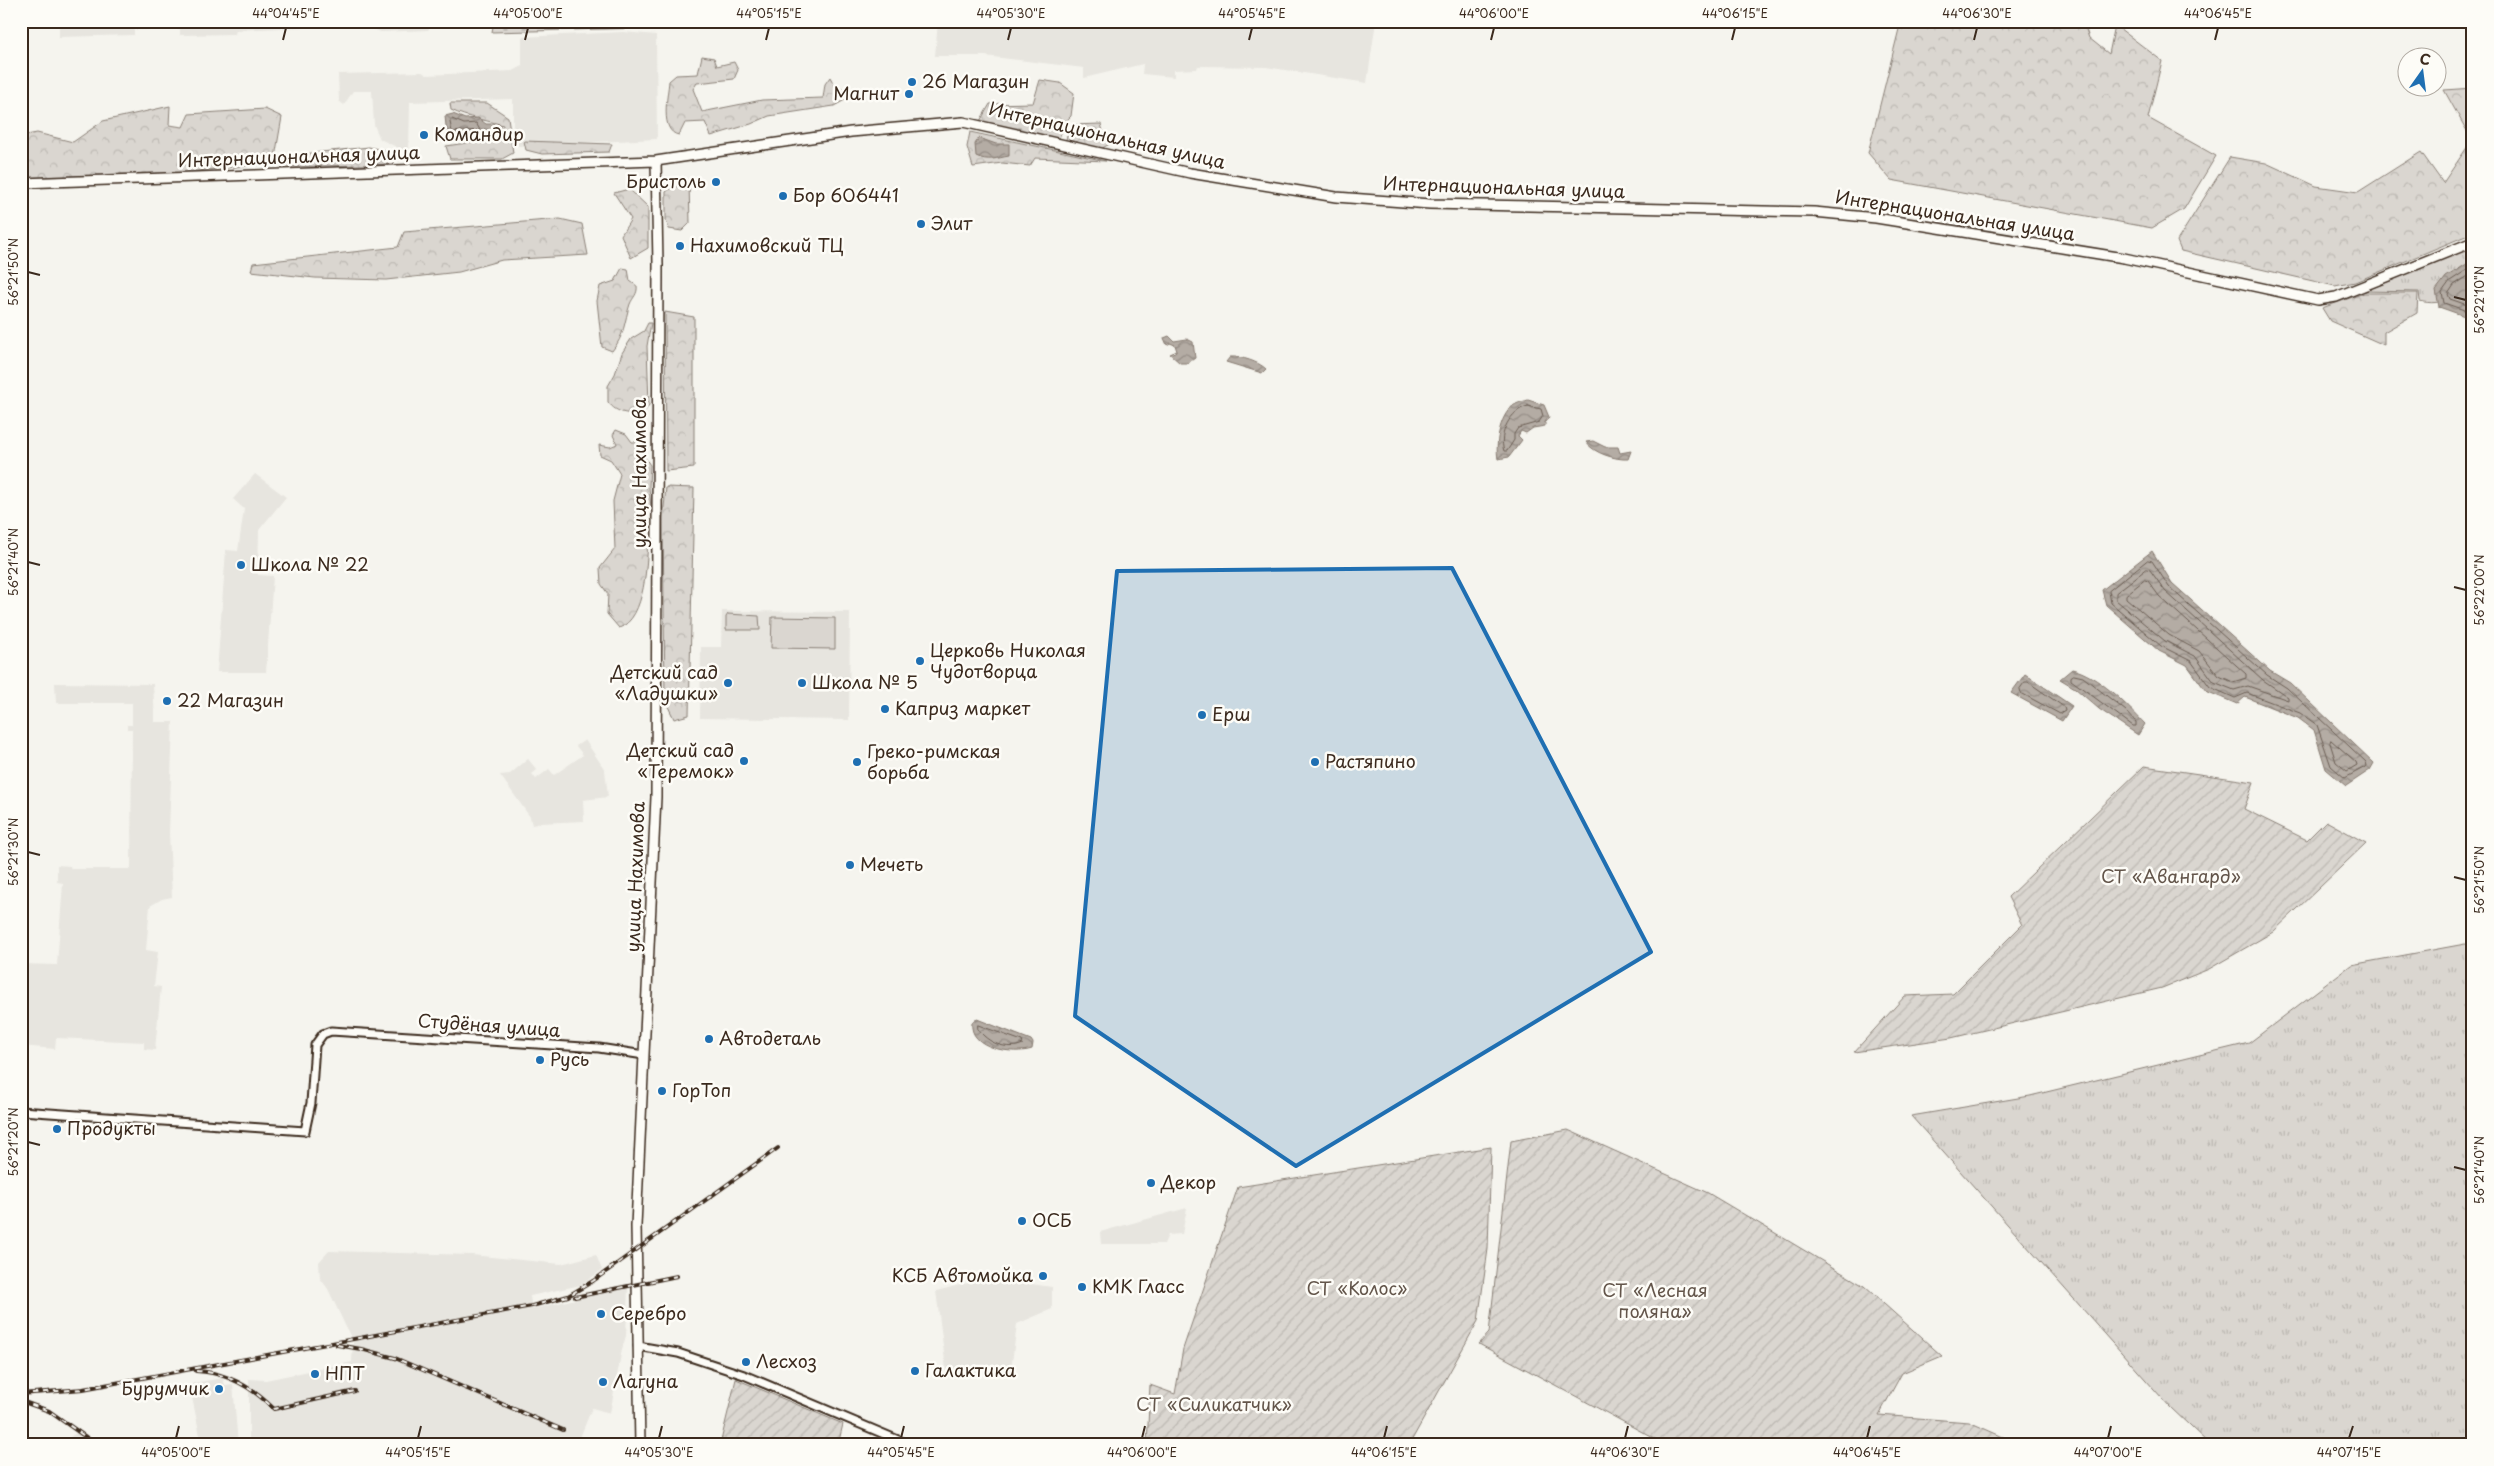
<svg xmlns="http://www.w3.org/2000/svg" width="2494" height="1466" font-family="'Playpen Sans',sans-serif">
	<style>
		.built { fill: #e7e5df }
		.grass { fill: url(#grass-tufts); stroke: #8a8077 }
		.forest { fill: url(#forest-crowns); stroke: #8a8077 }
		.cemetery { fill: url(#cemetery-stones); stroke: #8a8077 }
		.garden { fill: url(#garden-furrows); stroke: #8a8077 }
		.pitch { fill: #dad6d0; stroke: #8a8077 }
		.water { fill: url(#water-waves); stroke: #84786e }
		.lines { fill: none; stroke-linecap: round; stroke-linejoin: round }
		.shore { stroke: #6b5e54; stroke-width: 1 }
		.minor-casing { stroke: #3b2a1e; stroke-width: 11 }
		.major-casing { stroke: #3b2a1e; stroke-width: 12 }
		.minor { stroke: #fdfcf7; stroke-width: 7 }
		.major { stroke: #fdfcf7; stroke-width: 9 }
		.rail-casing { stroke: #3b2a1e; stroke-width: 4 }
		.rail { stroke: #fdfcf7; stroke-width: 2; stroke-dasharray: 5.5; stroke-linecap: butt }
		.marked { fill: #1f6fb2; fill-opacity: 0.2; stroke: #1f6fb2; stroke-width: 4; stroke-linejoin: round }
		.ticks { fill: none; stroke: #3b2a1e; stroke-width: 2 }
		.poi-dot { fill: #1f6fb2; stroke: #fdfcf7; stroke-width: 2 }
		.labels { text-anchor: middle; stroke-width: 5; stroke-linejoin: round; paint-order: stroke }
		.poi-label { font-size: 18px; fill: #3b2a1e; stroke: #fdfcf7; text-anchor: start }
		.street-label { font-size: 18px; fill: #3b2a1e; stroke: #fdfcf7 }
		.park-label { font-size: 18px; fill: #63554a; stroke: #fdfcf7 }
		.neatline { fill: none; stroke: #3b2a1e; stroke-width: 2 }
		.ticks-label { font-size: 12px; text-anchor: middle; fill: #3b2a1e }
	</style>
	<defs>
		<pattern id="grass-tufts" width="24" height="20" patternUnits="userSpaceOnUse" patternTransform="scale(1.25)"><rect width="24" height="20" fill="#dad6d0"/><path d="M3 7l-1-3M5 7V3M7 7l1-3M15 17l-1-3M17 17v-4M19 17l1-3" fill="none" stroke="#bcb8b2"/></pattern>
		<pattern id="forest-crowns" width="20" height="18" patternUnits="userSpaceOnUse" patternTransform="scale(1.25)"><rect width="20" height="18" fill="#dad6d0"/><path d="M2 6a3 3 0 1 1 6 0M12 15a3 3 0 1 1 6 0" fill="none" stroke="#bcb8b2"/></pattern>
		<pattern id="cemetery-stones" width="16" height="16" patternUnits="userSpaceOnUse" patternTransform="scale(1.25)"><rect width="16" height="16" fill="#dad6d0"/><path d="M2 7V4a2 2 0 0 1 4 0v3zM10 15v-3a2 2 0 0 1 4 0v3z" fill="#bcb8b2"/></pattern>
		<pattern id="garden-furrows" width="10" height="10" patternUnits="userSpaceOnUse" patternTransform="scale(1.25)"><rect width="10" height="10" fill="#dad6d0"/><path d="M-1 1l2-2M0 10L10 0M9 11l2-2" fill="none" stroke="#bcb8b2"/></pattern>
		<pattern id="water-waves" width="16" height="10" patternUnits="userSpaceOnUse" patternTransform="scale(1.25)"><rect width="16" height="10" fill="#b4aca4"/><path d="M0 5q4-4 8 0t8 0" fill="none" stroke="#948c85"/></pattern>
	</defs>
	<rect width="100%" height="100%" fill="#f5f4ee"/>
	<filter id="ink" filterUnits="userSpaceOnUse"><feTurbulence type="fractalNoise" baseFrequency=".02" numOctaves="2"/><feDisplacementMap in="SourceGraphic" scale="10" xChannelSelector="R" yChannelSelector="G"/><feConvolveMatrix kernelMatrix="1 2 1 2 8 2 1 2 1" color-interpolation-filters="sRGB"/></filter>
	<g filter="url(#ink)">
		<!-- built -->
		<path class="built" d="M59,21h389l-15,2 -5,7 -47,2 -16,-6 -15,-1 -114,5 -1,4 -55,1v-6h-8l-38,1v5l-75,2z
			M938,21h438l-9,62 -101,-16 -68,-1 -1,3 -23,1v7l-32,-3 1,-10 -59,14v-10l-99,-12h-50z
			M623,32l33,3 1,104 -139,7 -5,-10v-37l-103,3 -1,51 -29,-14 -6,-14 -2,-34h-19l-9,14 -5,-4 -1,-27 84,-2 5,3 85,-4 10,-5v-29z
			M255,474l31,23 -27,33 -1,45 15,1 -7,96h-49l9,-122 12,1 6,-42 -11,-10z
			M722,611l128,1 -1,108 -149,-2 1,-71h20z
			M55,683l98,1 2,38h18l-4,111 3,64 -10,2 -12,7 -4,44 12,2 -4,34 7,1 -6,63 -11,-1v-7l-88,-4 -1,11 -34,-3v-82l36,1 6,-82 -6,-1v-17l13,1 1,3h60l1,-140h-5v-4h5v-22h-76z
			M585,740l20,30 3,27 -25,3 1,21 -43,2 -9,2 -2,-8 -30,-42 10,-1 18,-15 9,11 -5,4 4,5 13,-10 5,6 29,-20 -7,-9z
			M1187,1208l-5,26 -14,1 -4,9h-63l-1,-12z
			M329,1251l143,4 89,9 35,-9 6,15 -21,15 -51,11 2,13 96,-22 -2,49 -4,13 -12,64 -18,-5 -15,37h-328v-66l17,1 86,-18 1,-20 -25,-53 -8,-11 -1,-16z
			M988,1278l64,9v22l-35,15 -6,46 -64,7 -11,-86z
			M223,1378l2,7 8,-1 5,61h-36l-12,-57 3,-5z
			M80,1431l17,14h-39l15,-10z"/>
		<!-- grass -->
		<path class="grass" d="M2473,247v35c-18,14 -31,25 -53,19l-1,-9 -54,-1z
			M2465,944l8,1v500h-263l-40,-38 -259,-291 119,-20 219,-53 102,-78z"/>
		<!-- forest -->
		<path class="forest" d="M1901,21h182l6,17 20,16 6,-29 47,36 -14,57 68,38 -32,53 -32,19 -261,-48 -23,-27z
			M702,56l12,2 3,8 17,-4 4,8 -4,9 -37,4 -4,6 9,23 60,-12 61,-2 2,-14 5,-7 6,11 12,2 -3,10 -11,6 -65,10 -18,8 -40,12 -6,-14 -20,1 -6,12c-20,-3 -11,-40 -10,-54l7,-6 22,-1z
			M1040,80l20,3 14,10 -3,23 -6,6 -7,19 -78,-20 10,-17 43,-1z
			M2473,88v102l-8,23 4,16 4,-1v5l-118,49 -20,4 -154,-35 -4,-10 53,-84 36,6 50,23 42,6 63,-40 22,31 29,-43 -28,-50z
			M450,103h37l21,14 5,36 -11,6h-52l-4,-13 54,-8 3,-13c-17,-5 -35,-7 -52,-15z
			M170,106l-1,19 14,2 6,-13 76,-5 17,8 -8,46 -95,10 -158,5v-42l16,-3 36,9 30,-21z
			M1101,124l3,11 9,7 -14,8 -34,-8 6,-17z
			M970,132l136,29 -71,-3 -5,8 -28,-3 -29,4 -6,-20z
			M524,141l88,3 -3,8 -67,2 -16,-4z
			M369,147l28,6 2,4 -6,7 -105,3 2,-7 12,-6z
			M678,182l11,1 1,40 -8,8 -13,-2 -3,-9v-28z
			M629,189l19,18v41l-17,10 -10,-23 10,-16 -17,-26z
			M560,219l22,5 6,31 -86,5 -43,12 -73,8 -71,-2 -64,-7 2,-8 145,-16 6,-15z
			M622,268l6,1 2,12 7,5c1,8 -4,11 -7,18 -6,18 -5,31 -18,47l-10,-4 -5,-46 3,-15 15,-5z
			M2364,293h54l-1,20 -33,19v13l-54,-24 -8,-13z
			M665,312l29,5v151l-28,3z
			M648,323h3l-4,23 2,59 -5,7c-14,3 -27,2 -36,-10v-16l7,-12 7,-21 9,-14 13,-8z
			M616,430l10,4 6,8h13l3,4 -5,9 7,10 -1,22 2,21 -11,6v16l8,5c-1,25 -2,84 -29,93l-12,-14 1,-20 -7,-10 -1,-16 15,-19 -2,-48 7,-27 -9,-14 -11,-5 -1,-10 11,2 7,-3 -4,-9z
			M666,487l28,1 -5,227 -15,4 -9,-19 -2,-182z"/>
		<!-- cemetery -->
		<path class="cemetery" d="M494,21h153v7l-155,4z"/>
		<!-- garden -->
		<path class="garden" d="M2144,766l110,16 -10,27 63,31 19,-19 40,22 -93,89 -64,37 -47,19 -211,50 -97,14 51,-56 48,-2 69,-69 -14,-28z
			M1568,1130l140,63 156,93 78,70 -40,17 -23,42 90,7 41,18 -1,5h-352v-5l-178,-96 10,-11 22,-192z
			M1491,1147l-3,102 -10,72 -69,124h-262l3,-60 25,9 8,-45 55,-162z
			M736,1379l107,45 -5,21h-118z"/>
		<!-- pitch -->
		<path class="pitch" d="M728,614l31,2 1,14h-34v-13z
			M772,617l63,1v31l-64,-1z"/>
		<!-- water -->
		<path class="water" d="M453,114l12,5 13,-1 8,6h14l1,9 -5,3h-49l-2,-20z
			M979,138l17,6h13v12c-12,2 -21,6 -33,0l-1,-12z
			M2473,260v59l-34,-12 -3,-17 10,-13z
			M1169,336l5,5 13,-2 6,3 2,16 -7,5h-8l-10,-9 7,-3 -2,-6 -5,-2 -3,2 -3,-7z
			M1230,357c11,-1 29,5 36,12l-4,4 -36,-11z
			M1528,400l16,5 5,12 -4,5v4l-12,2 -7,5 -5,-2 -3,5 4,4 -13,17 -11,2c-3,-16 2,-47 18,-55 4,-2 9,-3 12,-4z
			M1593,441l12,6h13l2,6 11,-2 -3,8c-12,1 -35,-6 -42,-17z
			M2152,551l20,32 98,88 20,12 84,80 -4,7 -24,16 -20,-17 -12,-39 -16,-12 -53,-21 -8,7 -31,-13 -19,-26 -28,-14 -53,-46 -4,-15z
			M2072,669c26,6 55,36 73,55l-7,11 -39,-26 -24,-21 -15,-9z
			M2025,674l47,32 -10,15 -51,-28z
			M977,1019l54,21 2,3 -1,6c-18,6 -64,0 -60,-27z"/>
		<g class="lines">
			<!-- shore -->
			<path class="shore" d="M452,119l12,5 12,-1 4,7 -28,2 -2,-10z
				M2473,266l-23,15 -8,11 2,11 29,10
				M2473,273l-19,12 -6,9 2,5 23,8
				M1528,406l13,3 2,7 -4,6 -21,6 -4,6v6l-7,11h-3c-6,-17 6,-41 24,-45z
				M2148,560l4,1 17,26 98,88 20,13 79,74 1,4 -22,12 -14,-12 -14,-41 -17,-12 -53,-20 -12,5 -25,-11 -19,-26 -30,-15 -50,-43 -2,-12z
				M2147,569l3,1 15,21 98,89 25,17v3l-40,-14 -14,4 -20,-8 -19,-26 -30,-15 -49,-41v-7z
				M2145,580l3,1 11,15 87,78v4l-13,4 -14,-6 -20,-25 -30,-16 -43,-37v-3z
				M2074,675l9,2 43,34 10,11v4h-3l-62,-46v-3z
				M2025,682h3l36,25 1,4 -5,3 -39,-21 -1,-4z
				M2331,740l25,22 1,3 -10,6 -11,-9 -6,-19z
				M978,1025l44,16 1,3c-16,7 -36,-1 -45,-15z"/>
			<!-- minor casing -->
			<g class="minor-casing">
				<path id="minor" d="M21,1111l284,20 6,-28 4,-58 8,-11 8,-3 268,17 45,7
					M638,1346l40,7 66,22 166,70"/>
			</g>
			<!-- major casing -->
			<g class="major-casing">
				<path id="major" d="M21,183l635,-22 195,-29 112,-10 227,51 146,24 94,7 384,8 62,6 248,40 194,42 18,-3 137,-55
					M640,1445l-4,-219 20,-429 2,-533 -2,-103"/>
			</g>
			<!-- minor -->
			<use href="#minor" class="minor"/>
			<!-- major -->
			<use href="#major" class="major"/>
			<!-- rail casing -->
			<g class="rail-casing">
				<path id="rail" d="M575,1297l102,-21
					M337,1345l24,4 34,9 168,72
					M196,1371c30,1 57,17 78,38l81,-18
					M21,1394l62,-5 449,-83 36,-10 25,-15 185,-133
					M21,1401l28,10 48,34"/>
			</g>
			<!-- rail -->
			<use href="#rail" class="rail"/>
		</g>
	</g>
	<!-- marked area -->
	<path class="marked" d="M1452,568l199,384 -355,214 -221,-150 42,-445z"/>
	<!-- ticks -->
	<path class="ticks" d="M283,40l3,-12M525,40l3,-12M766,40l3,-12M1008,40l3,-12M1249,40l3,-12M1491,40l3,-12M1732,40l3,-12M1974,40l3,-12M2215,40l3,-12M28,272l12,3M2454,297l12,3M28,562l12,3M2454,587l12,3M28,852l12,3M2454,877l12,3M28,1142l12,3M2454,1167l12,3M176,1438l3,-12M418,1438l3,-12M659,1438l3,-12M901,1438l3,-12M1142,1438l3,-12M1384,1438l3,-12M1625,1438l3,-12M1867,1438l3,-12M2108,1438l3,-12M2349,1438l4,-12"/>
	<!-- markers -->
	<g class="poi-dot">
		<circle cx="912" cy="82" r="5"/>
		<circle cx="909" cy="94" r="5"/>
		<circle cx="424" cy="135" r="5"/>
		<circle cx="716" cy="182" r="5"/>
		<circle cx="783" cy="196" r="5"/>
		<circle cx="921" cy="224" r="5"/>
		<circle cx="680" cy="246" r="5"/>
		<circle cx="241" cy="565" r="5"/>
		<circle cx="920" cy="661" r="5"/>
		<circle cx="728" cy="683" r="5"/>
		<circle cx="802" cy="683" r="5"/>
		<circle cx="167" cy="701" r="5"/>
		<circle cx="885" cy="709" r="5"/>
		<circle cx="1202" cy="715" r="5"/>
		<circle cx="744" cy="761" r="5"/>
		<circle cx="857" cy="762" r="5"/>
		<circle cx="1315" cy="762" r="5"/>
		<circle cx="850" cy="865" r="5"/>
		<circle cx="709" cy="1039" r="5"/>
		<circle cx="540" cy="1060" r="5"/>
		<circle cx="662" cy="1091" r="5"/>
		<circle cx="57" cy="1129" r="5"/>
		<circle cx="1151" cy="1183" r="5"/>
		<circle cx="1022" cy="1221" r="5"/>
		<circle cx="1043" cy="1276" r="5"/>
		<circle cx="1082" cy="1287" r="5"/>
		<circle cx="601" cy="1314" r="5"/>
		<circle cx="746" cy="1362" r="5"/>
		<circle cx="915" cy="1371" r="5"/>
		<circle cx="315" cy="1374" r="5"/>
		<circle cx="603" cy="1382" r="5"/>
		<circle cx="219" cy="1389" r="5"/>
	</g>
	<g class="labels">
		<!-- poi labels -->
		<g class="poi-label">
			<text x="922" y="88">26 Магазин</text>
			<text x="899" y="100" text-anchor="end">Магнит</text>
			<text x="434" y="141">Командир</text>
			<text x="706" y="188" text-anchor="end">Бристоль</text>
			<text x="793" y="202">Бор 606441</text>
			<text x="931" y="230">Элит</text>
			<text x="690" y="252">Нахимовский ТЦ</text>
			<text x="251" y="571">Школа № 22</text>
			<text x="930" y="657">Церковь Николая<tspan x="930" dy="21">Чудотворца</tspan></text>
			<text x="718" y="679" text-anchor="end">Детский сад<tspan x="718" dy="21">«Ладушки»</tspan></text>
			<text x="812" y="689">Школа № 5</text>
			<text x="177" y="707">22 Магазин</text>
			<text x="895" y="715">Каприз маркет</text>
			<text x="1212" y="721">Ерш</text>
			<text x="734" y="757" text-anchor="end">Детский сад<tspan x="734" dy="21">«Теремок»</tspan></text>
			<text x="867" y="758">Греко-римская<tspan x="867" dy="21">борьба</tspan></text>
			<text x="1325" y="768">Растяпино</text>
			<text x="860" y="871">Мечеть</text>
			<text x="719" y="1045">Автодеталь</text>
			<text x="550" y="1066">Русь</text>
			<text x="672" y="1097">ГорТоп</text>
			<text x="67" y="1135">Продукты</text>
			<text x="1161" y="1189">Декор</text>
			<text x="1032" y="1227">ОСБ</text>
			<text x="1033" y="1282" text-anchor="end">КСБ Автомойка</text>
			<text x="1092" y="1293">КМК Гласс</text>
			<text x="611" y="1320">Серебро</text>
			<text x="756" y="1368">Лесхоз</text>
			<text x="925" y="1377">Галактика</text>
			<text x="325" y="1380">НПТ</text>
			<text x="613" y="1388">Лагуна</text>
			<text x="209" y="1395" text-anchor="end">Бурумчик</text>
		</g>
		<!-- street labels -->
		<g class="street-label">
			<text transform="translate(1107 136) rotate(13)" y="6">Интернациональная улица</text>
			<text transform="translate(299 157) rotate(-2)" y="6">Интернациональная улица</text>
			<text transform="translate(1504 188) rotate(2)" y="6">Интернациональная улица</text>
			<text transform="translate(1955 216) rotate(9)" y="6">Интернациональная улица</text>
			<text transform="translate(640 473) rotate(-90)" y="6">улица Нахимова</text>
			<text transform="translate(636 877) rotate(-88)" y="6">улица Нахимова</text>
			<text transform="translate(489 1026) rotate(4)" y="6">Студёная улица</text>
		</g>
		<!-- park labels -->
		<g class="park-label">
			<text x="2171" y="883">СТ «Авангард»</text>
			<text x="1357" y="1295">СТ «Колос»</text>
			<text x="1655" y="1297">СТ «Лесная<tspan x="1655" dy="21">поляна»</tspan></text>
			<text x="1214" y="1411">СТ «Силикатчик»</text>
		</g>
	</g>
	<!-- margin -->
	<rect width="2494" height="1466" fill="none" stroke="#fdfcf7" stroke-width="55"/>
	<!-- north arrow -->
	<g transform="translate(2422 72) rotate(14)"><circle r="24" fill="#fdfcf7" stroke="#afa8a0"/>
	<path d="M0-4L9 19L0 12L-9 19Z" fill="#1f6fb2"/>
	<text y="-8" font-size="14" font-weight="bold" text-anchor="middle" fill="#3b2a1e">С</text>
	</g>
	<rect x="28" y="28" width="2438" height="1410" class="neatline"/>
	<g class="ticks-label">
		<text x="286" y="18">44°04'45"E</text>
		<text x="528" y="18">44°05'00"E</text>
		<text x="769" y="18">44°05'15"E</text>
		<text x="1011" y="18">44°05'30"E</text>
		<text x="1252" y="18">44°05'45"E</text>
		<text x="1494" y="18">44°06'00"E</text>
		<text x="1735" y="18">44°06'15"E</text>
		<text x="1977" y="18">44°06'30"E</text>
		<text x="2218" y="18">44°06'45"E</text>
		<text transform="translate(14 272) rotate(-90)" y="4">56°21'50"N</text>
		<text transform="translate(2480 300) rotate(-90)" y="4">56°22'10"N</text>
		<text transform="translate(14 562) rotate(-90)" y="4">56°21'40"N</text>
		<text transform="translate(2480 590) rotate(-90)" y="4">56°22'00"N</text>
		<text transform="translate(14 852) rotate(-90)" y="4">56°21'30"N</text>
		<text transform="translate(2480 880) rotate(-90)" y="4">56°21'50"N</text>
		<text transform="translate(14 1142) rotate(-90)" y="4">56°21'20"N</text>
		<text transform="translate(2480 1170) rotate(-90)" y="4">56°21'40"N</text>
		<text x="176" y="1457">44°05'00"E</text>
		<text x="418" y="1457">44°05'15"E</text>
		<text x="659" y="1457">44°05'30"E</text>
		<text x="901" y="1457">44°05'45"E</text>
		<text x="1142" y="1457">44°06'00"E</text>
		<text x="1384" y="1457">44°06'15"E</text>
		<text x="1625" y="1457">44°06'30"E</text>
		<text x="1867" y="1457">44°06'45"E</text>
		<text x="2108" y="1457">44°07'00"E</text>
		<text x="2349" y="1457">44°07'15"E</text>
	</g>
</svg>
